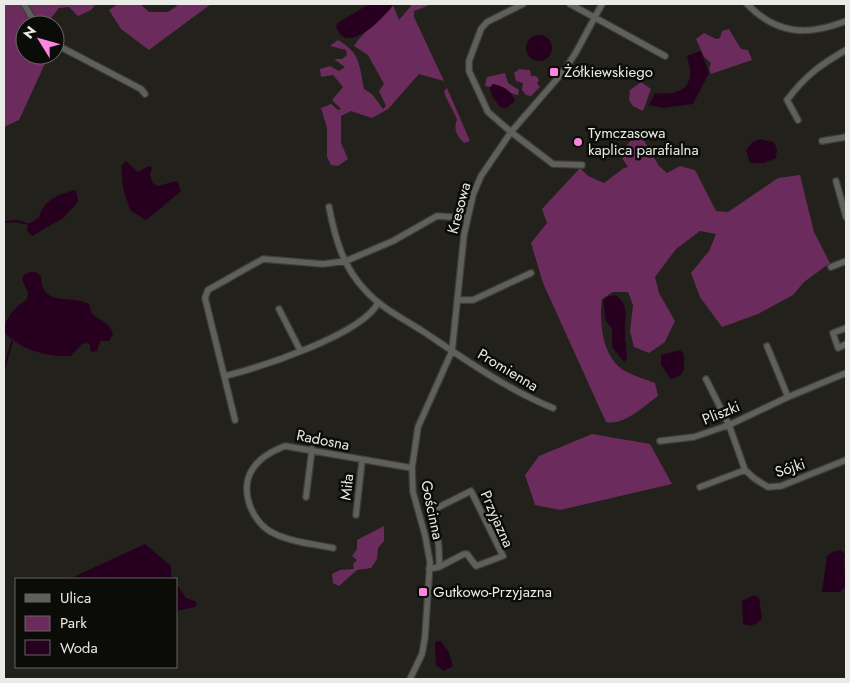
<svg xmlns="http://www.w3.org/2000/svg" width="850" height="683" font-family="Jost,sans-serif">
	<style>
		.green { fill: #6b2c5d }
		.water { fill: #27001f }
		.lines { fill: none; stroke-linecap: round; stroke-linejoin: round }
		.stream { stroke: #27001f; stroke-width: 2 }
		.minor-casing { stroke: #3e3d38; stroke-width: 8 }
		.minor { stroke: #5f5f5c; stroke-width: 5.5 }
		.poi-dot { fill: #fe86e0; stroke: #0b0b08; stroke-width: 2 }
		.labels { text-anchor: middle; stroke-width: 5; stroke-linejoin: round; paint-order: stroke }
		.poi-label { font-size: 15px; fill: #eaeae6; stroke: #0b0b08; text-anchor: start }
		.street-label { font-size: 15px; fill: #eaeae6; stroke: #0b0b08 }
	</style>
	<rect width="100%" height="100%" fill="#22211c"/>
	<!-- green -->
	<path class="green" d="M4,4h92l-5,6 -13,6 -9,-9 -10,1 -12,15 3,2h-25v30h24l-30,65 -15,7z
		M118,4h22l9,8h19l9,-6 -1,-2h35l-62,46 -28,-21 -12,-19z
		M409,4h23l-18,7v6l30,64 -25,-7 -31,35 -16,9 -21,-7 -10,5v27l7,16 -10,7 -7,-1 -4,-8v-29l-6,-20 10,-4 7,6 3,-1 -9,-9 11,-13 -10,-12 -12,2 -1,-8 10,-3 9,5 6,-4 -11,-8h8l5,-4 -1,-5 -16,-4 8,-6c23,14 21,24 26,49l8,5 11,15 3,-3 -7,-15 5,-7 -16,-29 -14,-9c10,-16 27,-26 39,-41l6,15 12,-14z
		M729,29l12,20 7,1 4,10 -41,14 -2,-5 2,-6 -7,-6 -8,-18 8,-6 12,6 4,-1 2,-7z
		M519,69l11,1 1,6h5l3,4 -2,3 3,4 -9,9 -5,-1 -4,-5 1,-7 -7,-2 -2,-8z
		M505,73l3,10 11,7 -1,5c-9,-1 -15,-9 -25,-11l-3,3 -5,-1 2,-9z
		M641,82l10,7 -8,22 -10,-5 -4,-6 1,-10z
		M447,88l23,53 -6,2c-7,-7 -11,-14 -7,-23 -3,-10 -11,-19 -13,-29z
		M638,130l21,36 8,7 13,-7 15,4 21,41 12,1 50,-34 22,-3 14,57 16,31 -26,19 -11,13 -35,19 -36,13 -22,-30 -9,-24 18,-22 7,-17 -16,-3 -24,18 -21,28 4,16 16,28 -10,21 -16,11 -15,-6 -4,-16 3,-26 -5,-13h-15l-11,7c-3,23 0,59 23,72 9,5 20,8 30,12l3,13c-14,10 -34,30 -52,26l-6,-13 -57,-126 -12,-40 16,-20 -5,-14 38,-41 8,8 16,7 20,-15 4,-1 -8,-12z
		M592,434l58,10 22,40 -112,26 -25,-5 -10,-30 14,-19z
		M384,526v15l-6,7 -1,11 -6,9 -14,2 -18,16 -6,-3 -1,-9 8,-4 14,-1 -1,-5 4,-4 -5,-4 5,-7v-9z"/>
	<!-- water -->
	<path class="water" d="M369,4h25c-9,12 -48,55 -58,22l3,-4z
		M526 48a13 13 0 1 1 26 0a13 13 0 1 1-26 0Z
		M701,51l8,22 -16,31 -30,4 -14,-3 6,-12c16,2 36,-1 35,-21 0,-5 -2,-11 -3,-16z
		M493,84c10,2 18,6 22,17l-9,7 -6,-1 -8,-11 -2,-8z
		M760,139l14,3 3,7 -1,9 -12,5h-14l-4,-13 7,-8z
		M126,161l12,11 11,-6 3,2 -2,7 3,8 4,3 20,-5 4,10 -35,29 -16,-10 -7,-22 -2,-22z
		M76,190l2,12 -15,16 -31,18 -5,-5 1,-7 11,-6c4,-19 21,-24 37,-28z
		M30,272h5l6,4c1,32 28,18 48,28l3,10c9,7 18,9 21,20l-4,7h-9l-3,10 -6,1 -2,-9 -7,1 -11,12c-23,1 -51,-6 -67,-24 0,-14 12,-25 23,-33l1,-7 -6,-12 2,-5z
		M615,295c16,11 9,23 10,39 0,9 2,16 2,24l-3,4 -12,-15v-18l-6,-8 -3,-20 4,-4z
		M680,350l4,4v15l-3,6 -10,4 -10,-14v-10z
		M145,544l26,22v9l3,4h-105z
		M841,550l4,4c-2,15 1,19 1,32l-6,6h-18l5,-36 6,-4z
		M176,583l10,15 11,4 -2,5 -19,4z
		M754,595l5,3 3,20c-6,7 -11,9 -19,6l-1,-23z
		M441,641l8,12 4,13 -9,5 -8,-6 -1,-23z"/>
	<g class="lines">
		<!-- stream -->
		<path class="stream" d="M4,222l12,-1 12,3
			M4,369l8,-27"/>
		<!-- minor casing -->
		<g class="minor-casing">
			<path id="minor" d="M24,4l12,21
				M523,4l-36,18 -6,7 -12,32v10l19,41 23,20 42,32 29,1
				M570,4l95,52
				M747,4c30,31 61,32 99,17
				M55,44l86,45 4,5
				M798,120l-11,-20c19,-25 33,-35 59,-50
				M822,141l24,-4
				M836,181l10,36
				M329,207c6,31 14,60 36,83 15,17 37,28 56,40 42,28 85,59 132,78
				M831,267l15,-6
				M457,300h16l58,-27
				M279,309l21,41
				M846,328l-13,5 5,15 8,-4
				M767,346l21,51
				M225,376c36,-9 136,-41 153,-73
				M706,379l23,46 16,45 10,9 13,8 13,-1 65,-26
				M235,420l-30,-122 3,-8 55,-31 60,5 23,-3 47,-20 44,-25 29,2
				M660,441l34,-4 35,-12 59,-28 58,-24
				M700,487l45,-17
				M306,497l6,-48
				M356,515l6,-54
				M333,548c-20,-4 -42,-6 -60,-15 -22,-11 -35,-45 -19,-66 8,-11 19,-16 31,-21l127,22
				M429,569l10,-2c1,-21 -1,-36 -10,-55l42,-21 32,65 -27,10 -9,-12h-3l-25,13
				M410,679l12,-25 3,-17 5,-75 -5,-27 -12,-43 -1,-24 6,-41 34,-76 12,-116 9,-40 8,-19 30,-44 52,-60 12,-18 27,-50"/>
		</g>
		<!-- minor -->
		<use href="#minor" class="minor"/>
	</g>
	<!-- markers -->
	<g class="poi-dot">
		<rect x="549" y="67" width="10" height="10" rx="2.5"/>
		<circle cx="578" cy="142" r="5"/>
		<rect x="418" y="587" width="10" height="10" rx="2.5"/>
	</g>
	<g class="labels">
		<!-- poi labels -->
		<g class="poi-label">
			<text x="564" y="77">Żółkiewskiego</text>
			<text x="588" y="138">Tymczasowa<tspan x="588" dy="17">kaplica parafialna</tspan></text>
			<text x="433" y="597">Gutkowo-Przyjazna</text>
		</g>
		<!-- street labels -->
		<g class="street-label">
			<text transform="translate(459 208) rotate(-75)" y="5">Kresowa</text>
			<text transform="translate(508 370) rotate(31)" y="5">Promienna</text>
			<text transform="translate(721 413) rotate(-22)" y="5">Pliszki</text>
			<text transform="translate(323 440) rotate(11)" y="5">Radosna</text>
			<text transform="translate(790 468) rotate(-18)" y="5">Sójki</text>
			<text transform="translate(347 487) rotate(-84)" y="5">Miła</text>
			<text transform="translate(432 510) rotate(78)" y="5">Gościnna</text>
			<text transform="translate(497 519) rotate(66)" y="5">Przyjazna</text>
		</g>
	</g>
	<!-- border -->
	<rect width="850" height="683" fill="none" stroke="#eaeae6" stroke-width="10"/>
	<!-- legend -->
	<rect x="15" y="578" width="162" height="90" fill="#0b0b08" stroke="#646461"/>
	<rect x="25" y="594" width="25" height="8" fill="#5f5f5c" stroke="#646461"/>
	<text x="60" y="603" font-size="15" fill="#eaeae6">Ulica</text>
	<rect x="25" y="616" width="25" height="15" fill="#6b2c5d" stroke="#646461"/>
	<text x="60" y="628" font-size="15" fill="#eaeae6">Park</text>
	<rect x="25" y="640" width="25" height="15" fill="#27001f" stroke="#646461"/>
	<text x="60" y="653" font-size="15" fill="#eaeae6">Woda</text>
	<!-- north arrow -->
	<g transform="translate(40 40) rotate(307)"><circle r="24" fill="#0b0b08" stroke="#646461"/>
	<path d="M0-4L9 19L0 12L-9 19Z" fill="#fe86e0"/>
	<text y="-8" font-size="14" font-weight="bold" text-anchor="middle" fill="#eaeae6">N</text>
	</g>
</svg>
